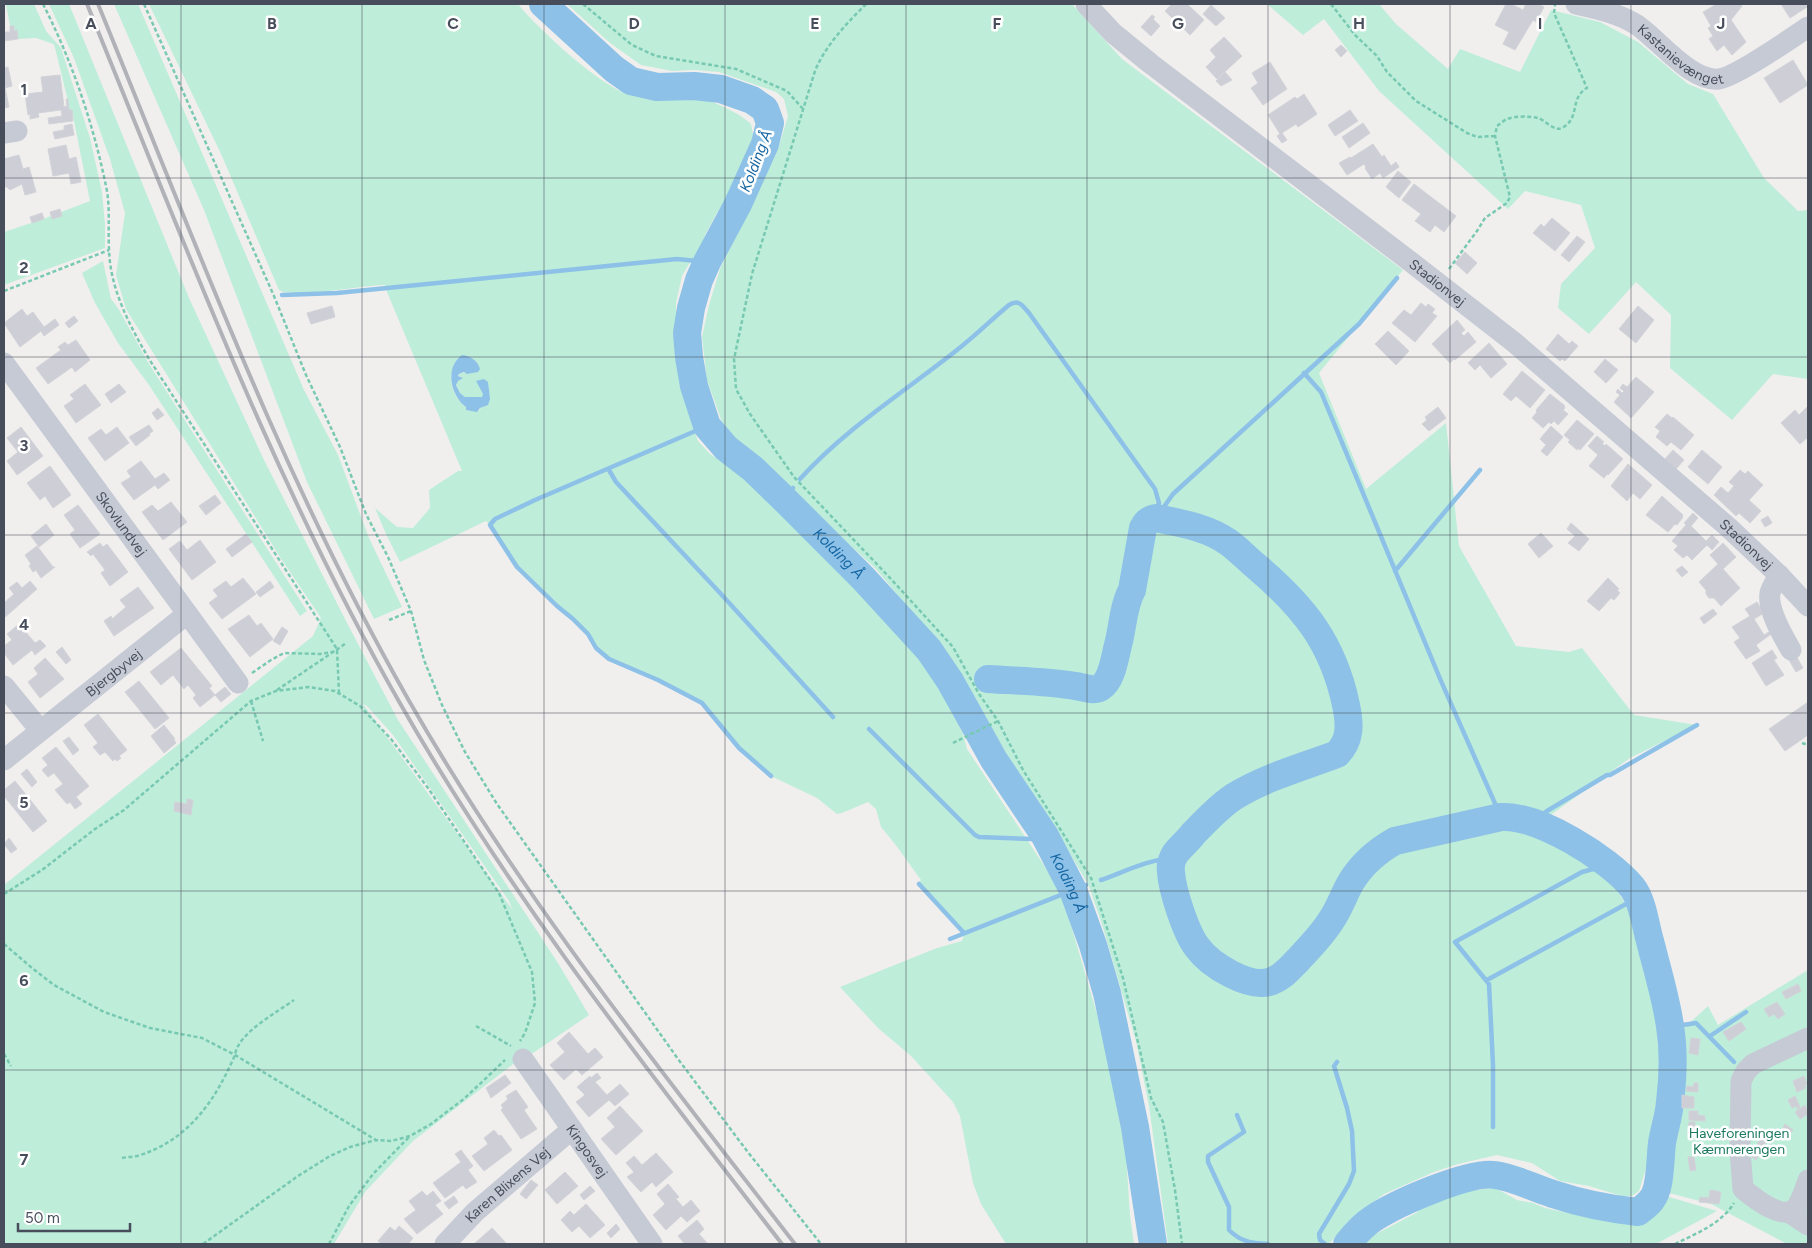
<svg xmlns="http://www.w3.org/2000/svg" width="1812" height="1248" font-family="Figtree,sans-serif">
	<style>
		.green { fill: #beedda; fill-rule: evenodd }
		.water { fill: #8dc1e7 }
		.lines { fill: none; stroke-linecap: round; stroke-linejoin: round }
		.stream { stroke: #8dc1e7; stroke-width: 4.5 }
		.river { stroke: #8dc1e7; stroke-width: 28 }
		.building { fill: #cecfd6; stroke: #d2d3d9 }
		.path { stroke: #78c9b2; stroke-width: 2.5; stroke-dasharray: 4 2.5; stroke-linecap: butt }
		.minor { stroke: #c5cad5; stroke-width: 21 }
		.rail { stroke: #b0b2b8; stroke-width: 4 }
		.grid { fill: none; stroke: #474d5b; stroke-width: 1; stroke-opacity: 0.55 }
		.labels { text-anchor: middle; stroke-width: 5; stroke-linejoin: round; paint-order: stroke }
		.street-label { font-size: 14px; fill: #474d5b; stroke: #fff }
		.park-label { font-size: 14px; fill: #1b795e; stroke: #fff }
		.water-label { font-size: 15px; font-style: italic; fill: #1365a2; stroke: #fff }
		.grid-label { font-size: 16px; text-anchor: middle; font-weight: bold; fill: #474d5b; stroke: #fff; stroke-width: 5; stroke-linejoin: round; paint-order: stroke }
	</style>
	<rect width="100%" height="100%" fill="#f1efee"/>
	<!-- green -->
	<path class="green" d="M6,4h28l12,27 15,17 29,90 12,54 3,32v24l-101,37v-53l39,-13 47,-18 -18,-90 -3,-1v-5l-15,-61 -18,-6 -18,1 -1,-8h-2l-1,-5h-4z
		M49,4h20l120,294 74,160 83,163 52,99 160,243 31,52 -56,38 -4,-1 -116,89 -48,51 -31,52h-330v-359l309,-249 8,-18 -41,-61 -154,-248 -10,-34 9,-62 -15,-54 -36,-101zM363,704l4,2 26,29 116,166 3,8z
		M114,4h24l166,386 34,65 31,83 33,69 -28,12 -67,-137 -103,-272z
		M149,4h369c18,23 85,85 113,91 20,5 41,0 61,2 16,1 48,16 59,27l3,15 -2,7 -28,57 -6,8 -12,22 -9,24 -8,7 -7,12 -6,27v57l16,65 6,16 12,13 23,15 42,39 95,96 55,61 21,34 17,35 4,15 86,130 13,29 38,130 22,115 4,63 4,28h-128l-25,-40 -8,-21 -13,-67 -7,-14 -42,-46 -33,-28 -38,-41 97,-39 25,-7 2,-7 -44,-49 -1,-3 2,-2 -26,-36 -14,-17 -5,-18 -8,-7 -26,11 -5,1 -20,-16 -46,-22 -32,-28 -37,-45 -44,-23 -49,-21 -13,-11 -8,-14 -15,-15 -16,-13 -40,-39 -27,-42 -4,-4 -86,41 -14,-28 -11,-26 22,19 16,1 17,-20 -1,-18 29,-19h4l-75,-179 -2,-7c-20,0 -93,14 -106,5l-57,-134zM459,357l17,4 4,8 -21,5v2l2,1 -5,7 4,9 5,4h17l2,-3 -7,-10 13,15 -12,12 -12,-1v-3c-16,-12 -20,-34 -7,-50z
		M567,4h505l50,55 281,211 -84,103 47,116 80,-66 13,123 57,100 53,6 13,-4 52,67 63,10 -67,33 -103,74 60,31 24,19 19,28 26,104 4,49 -1,22 -12,80 -8,26 -7,5h-10l-33,-10 -29,-5 -28,-18 -35,-8 -39,9 -24,8 -50,22 -35,27 -20,23h-161l-19,-138 -13,-65 -35,-120 -13,-37 -43,-72 -35,-52 -46,-80 -21,-31 -68,-81 -69,-63 -22,-24 -47,-41 -15,-18 -15,-42 -5,-43 7,-32 11,-36 59,-123 9,-30 -4,-17 -8,-7 -57,-20 -24,-2 -23,1 -31,-6 -31,-22z
		M1267,4h112l17,20 52,45 12,-20 60,23 31,-62 49,12 38,20 50,42 25,10 51,84 34,33 10,-1v169l-35,-5 -41,46 -62,-52 1,-53 -35,-33 -47,52 -31,-26 3,-24 34,-36 -14,-43 -56,-14 -17,18 -129,-118 -55,-72 -21,16z
		M103,261l8,38 7,9 31,56 158,247 -7,5 -151,-231 -31,-42 -23,-40 -13,-30z
		M1808,970v274h-21l-76,-40 -46,-12 17,-162 26,-24 10,19z
		M1493,1188l6,2 18,10 16,3 12,5 66,14 18,1 15,-5 8,-5 9,-8 5,-9 51,15 -61,33h-292l10,-9 44,-23 -2,-4 12,-7 5,2 33,-12z"/>
	<!-- water -->
	<path class="water" d="M462,355c9,1 16,6 18,14l-2,3 -11,2 -3,-2 -5,2 -1,2 5,2 -5,3 -2,4 4,8 5,4h17l1,-3 -7,-13 8,-2 4,3 2,17 -2,6 -8,3 -3,4 -11,-2v-3c-15,-11 -22,-39 -4,-52z"/>
	<g class="lines">
		<!-- stream -->
		<path class="stream" d="M282,295l55,-2 340,-34 30,3
			M1304,373l17,19 120,289 60,136
			M707,426l-172,74 -40,19 -5,6 27,42 40,39 16,13 15,15 8,14 13,11 49,21 44,23 37,45 32,28
			M609,470l7,12 105,112 112,123
			M800,479c45,-50 104,-87 157,-129 18,-14 34,-30 52,-45 10,-6 13,0 20,8l126,176 4,14 -8,15
			M783,498l10,-10
			M1156,518l17,-24 186,-170 38,-46
			M1395,571l85,-101
			M869,729l106,106 4,2 53,2 13,-3
			M1531,822l16,-11 60,-36h3l87,-50
			M1101,880c23,-8 48,-21 73,-22
			M919,884l45,49
			M950,939l136,-54
			M1487,980l150,-82
			M1670,1027l26,-4 38,39
			M1710,1036l36,-24
			M1237,1115l7,17 -36,24v6l21,45v23c12,12 22,13 39,14
			M1493,1127v-62l-4,-81 -34,-42 127,-70 26,-7
			M1325,1244l-5,-4 -1,-6 30,-50 5,-13 -2,-40 -5,-23 -13,-42 3,-4"/>
		<!-- river -->
		<g class="river">
			<path id="s1" d="M543,4l71,65 17,12 26,6 37,-1 27,3 31,11 13,9 5,14 -5,21 -27,60 -31,58 -8,18 -8,28 -4,25 2,24 5,29 13,40 19,22 27,21 30,29 80,80 66,72 21,31 44,79 51,76 28,54 20,55 14,48 28,134 18,117"/>
			<path d="M988,679c29,2 58,2 87,7 8,1 20,6 26,1 11,-7 14,-30 17,-42 5,-18 5,-39 14,-55l11,-62c3,-6 6,-9 13,-10 24,5 51,9 72,24 10,7 19,17 29,25 47,40 76,76 89,138 4,19 5,35 -9,49 -34,13 -71,23 -102,42 -16,10 -29,25 -42,38 -5,7 -13,13 -18,20 -3,5 -5,12 -4,18 1,18 15,61 26,75 13,18 53,43 75,34 11,-4 18,-13 26,-21 12,-13 25,-26 34,-41 8,-12 12,-25 19,-37 11,-18 26,-31 44,-41l106,-24c38,-2 107,41 131,70 11,14 13,37 18,54 7,28 16,57 20,85 4,25 3,52 0,76 -1,14 -6,28 -8,41 -2,15 -1,45 -10,56 -3,5 -9,9 -14,13 -28,-3 -58,-9 -85,-18 -20,-6 -37,-16 -58,-19 -26,-4 -98,28 -121,43 -11,7 -19,16 -27,26"/>
		</g>
	</g>
	<!-- building -->
	<path class="building" d="M1172,4h15l17,16 -14,15 -25,-24z
		M1506,4h5l12,6 3,-6h12l6,3 -8,15 -3,-2 -18,30 -12,-6 6,-12 -14,-7z
		M1717,4h22l3,2 -11,14 15,22 -14,13 -8,-10 -7,6 -8,-12 4,-3 -5,-8 3,-2 -8,-14z
		M1781,4h24l2,3 -17,11z
		M1211,5l14,13 -9,8 -13,-12z
		M1152,15l3,2 -2,2 7,7 -9,10 -10,-9z
		M10,26h4v5l3,-1 1,9 -14,2v-9h6z
		M1224,37l18,19 -25,23 -11,-12 10,-10 -6,-7z
		M1341,45l6,6 -6,6 -6,-7z
		M1793,60l15,25 -28,18 -16,-25z
		M1270,62l17,27 -24,16 -12,-17 7,-5 -6,-10z
		M8,67l4,19 -7,2 4,19 -5,1v-40z
		M1225,72l7,8 -11,6 -5,-5z
		M60,75l4,32 3,-1 -1,-7h2l1,11h3l1,11 -24,3 -1,-6 14,-2 -1,-6 -23,3 1,4 -9,2v-5l-2,1 -3,-21 18,-2 -2,-15z
		M1304,94l13,20 -19,13 -2,-3 -14,9 5,7 -5,3 -5,-7 3,-2 -12,-19 27,-18 2,2z
		M1350,110l8,11 -23,15 -7,-11z
		M1363,123l7,10 -21,15 -7,-11z
		M72,124l2,11 -19,4 -2,-7 11,-2v-4z
		M1373,144l9,13 2,-2 7,11 5,-4 3,5 -16,11 -3,-5 -8,6 -7,-11 1,-1 -2,-3 -17,11 -8,-12 11,-6 1,1z
		M66,145l3,14 7,-2 5,25 -10,2 -2,-11 -16,3 -5,-27z
		M19,155l4,14 6,-2 7,25 -11,3 -3,-11 -12,6 -3,-3h-3v-28z
		M1398,171l13,11 -12,16 -13,-11z
		M1414,184l42,32 -12,16 -9,-7 -5,7 -15,-11 6,-7 -19,-14z
		M60,209l2,7 -10,3 -2,-7z
		M42,213l2,6 -12,4 -2,-6z
		M1552,218l18,15 -15,18 -22,-18 8,-9 3,3z
		M1577,236l8,6 -16,20 -8,-7z
		M1465,252l12,11 -10,11 -12,-11z
		M1421,303l5,4 2,-3 7,5 -3,4 5,3 -22,26 -23,-19 12,-13 7,5z
		M332,306l3,11 -24,7 -4,-11z
		M1638,306l16,14 -18,23 -17,-14z
		M22,309l5,7 6,-4 11,15 11,-8 4,6 -15,11 -3,-5 -21,16 -16,-24z
		M74,316l4,5 -9,7 -4,-5z
		M1457,320l8,10 -4,3 3,3 4,-4 8,10 -21,18 -1,-1 -4,4 -18,-19z
		M1388,331l21,20 -13,14 -21,-21z
		M1558,334l11,10 3,-3 6,5 -13,15 -3,-2 -2,2 -14,-12z
		M76,340l14,20 -15,12 -3,-5 -24,17 -12,-16 25,-18 -3,-3 7,-5 3,3z
		M1489,343l18,21 -16,14 -11,-13 -5,5 -7,-7z
		M1605,359l13,11 -12,13 -12,-11z
		M1522,371l23,19 -15,18 -14,-12 -5,5 -8,-7z
		M1636,377l18,15 -23,26 -17,-16 6,-7 -4,-3 2,-3 4,4 2,-2 -4,-3 3,-4 4,3z
		M85,384l16,21 -25,18 -12,-17 10,-7 -4,-4z
		M119,384l7,8 -15,11 -6,-9z
		M1550,394l14,11 1,3 -2,2 5,4 -10,11 -4,-4 -3,3 -2,-2 -6,6 -11,-10 5,-6 -1,-2z
		M1808,406v31l-8,7 -19,-21 14,-13 4,5z
		M1438,407l8,11 -17,13 -7,-7 5,-4 -2,-3z
		M158,408l6,7 -7,5 -5,-7z
		M1667,414l5,4 1,-1 21,18 -13,15 -10,-8 -4,4 -11,-9 4,-6 -5,-4z
		M1577,420l17,14 -14,16 -2,-2 -1,2 -9,-8 2,-2 -6,-5z
		M149,425l4,6 -4,3 1,1 -14,11 -7,-9z
		M1551,426l12,11 -16,19 -6,-5 5,-6 -6,-6z
		M21,427l22,29 -26,19 -10,-14 11,-9 -11,-14z
		M117,427l12,16 -24,18 -17,-23 13,-9 5,6z
		M1597,436l7,6 -2,1 3,3 1,-2 17,15 -15,16 -1,-1 -3,4 -15,-12 9,-11 -10,-9z
		M1673,450l11,10 -8,9 -11,-10z
		M1702,450l20,17 -14,17 -20,-17z
		M141,461l14,18 9,-6 6,7 -12,9 -3,-4 -21,15 -13,-17 10,-6 -4,-6z
		M1628,464l24,21 -12,14 -7,-6 -6,8 -16,-15z
		M50,466l21,29 -18,13 -8,-12 -5,4 -13,-17z
		M1740,470l5,4 3,-3 15,14 -14,15 12,11 -11,12 -11,-10 -3,3 -22,-21 7,-8 7,6 6,-7 -5,-4z
		M215,495l6,8 -15,12 -7,-9z
		M1662,496l21,19 -1,1 1,1 -6,8 -2,-1 -7,8 -22,-17z
		M171,502l16,20 -24,18 -21,-28 10,-7 6,6z
		M78,505l22,29 -20,14 -10,-14 5,-4 -11,-15z
		M1693,513l5,5 -7,8 15,15 6,-6 7,7 -7,8 -5,-5 -15,15 -5,-5 -4,3 -9,-8 4,-4 -6,-5 14,-16 -2,-2z
		M1768,516l4,7 -7,4 -4,-7z
		M1571,523l18,16 -10,12 -11,-8 7,-7 -8,-7z
		M46,524l8,11 -15,12 -8,-11z
		M1541,533l12,13 -14,12 -11,-14z
		M246,534l6,8 -20,15 -6,-8z
		M200,540l16,22 -24,18 -23,-31 11,-8 7,9z
		M100,543l3,4 4,-3 21,28 -18,14 -9,-13 4,-3 -12,-16 -2,2 -4,-4z
		M1723,543l13,14 -13,12 17,19 -19,18 -7,-8h-5l-3,-4v-4l-7,-8 19,-18 -8,-9z
		M37,546l16,21h2l-14,11 -5,-8 -3,2 -4,-6 2,-2 -6,-9z
		M1682,566l6,6 -6,5 -6,-7z
		M243,578l13,16 -34,25 -13,-16 9,-7 -5,-6 13,-9 5,6z
		M1608,578l11,11 -2,1 3,3 -6,7 -3,-2 -12,13 -12,-10z
		M30,581l7,8 -33,29v-15l10,-9 -5,-6 8,-6 5,6z
		M270,581l4,6 -14,10 -4,-5z
		M138,587l16,21 -40,28 -10,-15 7,-5 1,3 14,-12 -6,-7z
		M1757,602l7,11 -10,6 10,16 8,-5 2,2 -18,13 4,6 -14,8 -12,-17 6,-4 -8,-11 18,-11 -5,-7z
		M1713,609l4,5 -13,10 -4,-6z
		M249,615l8,11 4,-3 12,16 -23,18 -22,-28z
		M19,624l16,19 5,-3 6,6 -11,9 -3,-5 -19,15 -9,-12v-7l8,-6 -5,-6z
		M282,627l6,4 -8,14 -7,-4z
		M62,647l9,13 -5,4 -10,-12z
		M181,648l31,38 -3,2 6,7 -15,12 -7,-9 3,-3 -8,-10 -4,4 -11,-14 -12,10 -11,-13z
		M1772,650l5,8 -3,2 10,15 -18,11 -14,-23z
		M1796,656l7,12 -7,4 -7,-12z
		M45,658l19,21 -24,19 -12,-16 10,-8 -4,-6z
		M139,681l30,37 -14,11 -30,-37z
		M225,687l6,7 -10,8 -6,-7z
		M1808,702v33l-23,16 -16,-22z
		M98,714l29,36 -8,6 2,2 -4,3 -2,-2 -2,2 -8,-9 -5,3 -7,-8 5,-4 -14,-18z
		M164,725l11,14 -1,1 2,3 -12,10 -13,-17z
		M69,737l10,13 -6,5 -10,-14z
		M56,747l33,39 -13,11 6,7 -7,5 -5,-7 -3,2 -12,-14 8,-6 -9,-11 -6,4 -6,-7 6,-5 -6,-7z
		M27,769l10,13 -5,5 -11,-13z
		M15,781l32,40 -14,11 -29,-36v-6z
		M187,799l6,1 -2,15 -17,-4 1,-9 12,2z
		M9,838l8,11 -6,4 -7,-9z
		M1798,984l3,7 -15,8 -4,-7z
		M1777,1002l8,12 -7,5 -4,-5 -5,3 -5,-8z
		M1741,1022l5,7 -17,12 -6,-9z
		M569,1032l19,22 7,-6 8,9 -21,18 -6,-6 -12,11 -14,-15 15,-13 -8,-9z
		M1691,1038l9,1 -2,16 -9,-2z
		M597,1073l4,5 -6,4 12,13 13,-11 9,10 -14,12 -6,-6 -20,17 -13,-15 9,-7 -8,-8 13,-11 1,2z
		M505,1075l6,8 -20,15 -5,-10z
		M1804,1076l3,8 -2,1 1,3 -9,4 -4,-11z
		M1694,1083h4v9l-12,-1 1,-5 6,1z
		M516,1090l12,17 -4,3 13,19 -16,10 -20,-29 2,-2 -2,-3 7,-6 -2,-3z
		M1682,1095l12,2v11h-12z
		M1795,1096l5,11 -3,2 -1,-3 -4,2 -4,-8z
		M1805,1105l3,9 -8,5 -5,-7z
		M620,1106l23,25 -27,24 -15,-16 14,-12 -8,-9z
		M1689,1111h9v4l7,1v5l-16,-1z
		M1689,1122h6l-1,13 -6,-1z
		M1785,1124l8,6 -6,7 -6,-4z
		M494,1130l5,6 2,-1 11,15 -28,21 -12,-15 16,-12 -4,-6z
		M1762,1137l5,4 -11,19 -7,-5z
		M461,1150l12,16 -5,4 9,12 -11,7 -3,-4 -18,13 -12,-15 28,-21 -6,-8z
		M656,1153l17,19 -17,15 -4,-5 -11,10 -14,-15 7,-5 -8,-9 8,-7 8,9z
		M1688,1157h6l2,13 -6,1z
		M565,1172l13,14 -21,18 -12,-14z
		M531,1180l7,5 -12,14 -6,-5z
		M668,1184l11,13 -3,2 7,8 8,-7 9,11 -13,11 -6,-6 -15,14 -13,-15 12,-11 -8,-10z
		M590,1186l5,5 -11,9 -4,-5z
		M1710,1190l11,2 -2,12 -20,-2 1,-5 9,1z
		M422,1191l5,5 6,-5 8,10 -6,4 8,9 -26,20 -13,-15 12,-9 -7,-9z
		M454,1196l4,6 -9,7 -5,-6z
		M586,1204l19,21 -15,13 -11,-12 -7,6 -11,-12 9,-9 4,4z
		M697,1220l7,9 -5,5 9,10h-23l-7,-8z
		M616,1224l4,5 -9,9 -4,-5z
		M399,1226l14,12 -4,5 1,1h-28l-4,-3 12,-14 5,4z
		M492,1228l15,16h-33z"/>
	<g class="lines">
		<!-- path -->
		<path class="path" d="M43,4c30,59 51,122 64,187 3,19 1,38 2,58 1,40 20,75 40,110l188,290 2,44
			M144,4l130,292 32,79 34,72 26,67 22,43 23,54 13,49 18,45 23,47 32,52 181,255 69,92 74,93
			M583,4l49,41 24,11 80,13 51,22 16,18
			M866,4c-19,19 -41,42 -51,67l-63,203 -18,85 2,30 14,25 44,63 97,102 62,68 26,47 19,27 25,49 68,108 32,100 28,120 12,24 12,68 7,54
			M1331,4l24,31 22,21 10,16 29,29 51,32 10,4 18,-1
			M1449,269l28,-38 8,-13 22,-15 3,-6 -15,-61 2,-10c3,-2 7,-6 10,-7 8,-3 22,-3 31,-1 7,2 16,14 24,10 19,-10 7,-30 25,-40l-33,-75 1,-9
			M4,291l105,-41
			M389,620l22,-9
			M252,673l19,-13 13,-7 36,1 18,-3
			M277,690l68,-46
			M251,701l12,40
			M953,743l45,-22
			M1802,743l6,2
			M4,894l38,-24 53,-41 29,-19 127,-109 25,-10 32,-4 27,4 25,15 31,33 37,49 71,105 33,79 3,31 -10,30 -5,8
			M4,944l28,24 22,17 50,27 46,16 52,10 33,17 141,85
			M476,1026l35,20
			M4,1054l7,12
			M122,1158c5,-1 10,-1 15,-2 51,-15 78,-55 98,-101 3,-22 41,-42 59,-55
			M203,1244l95,-68 32,-20 20,-9 26,-7 15,1 19,-5 21,-12 34,-26 40,-38
			M329,1244l20,-38 24,-32 36,-37
			M1675,1244c22,-11 46,-20 59,-41"/>
		<!-- minor -->
		<g class="minor">
			<path id="s2" d="M1086,4l27,29 38,31 256,195 108,84 213,184 51,48 29,31"/>
			<path id="s3" d="M1576,4c22,5 42,9 61,21 22,15 54,57 82,54 16,-2 73,-41 89,-52"/>
			<path d="M4,133l13,-2"/>
			<path id="s4" d="M4,363l234,320"/>
			<path d="M1779,575c-3,6 -7,11 -9,18 -3,17 13,43 21,57"/>
			<path d="M4,686l36,44"/>
			<path id="s5" d="M4,760l183,-146"/>
			<path d="M1808,1038l-55,26 -7,7 -5,10 -1,69 3,39c11,9 43,35 54,17 5,-7 8,-17 11,-26"/>
			<path id="s6" d="M523,1059l129,185"/>
			<path d="M1790,1213l18,12"/>
			<path id="s7" d="M445,1244l30,-32 97,-83"/>
		</g>
		<!-- rail -->
		<path class="rail" d="M87,4c97,237 186,478 314,701 110,193 246,364 381,539
			M98,4c96,235 184,474 310,695 111,195 251,369 387,545"/>
	</g>
	<!-- grid -->
	<path class="grid" d="M181,4v1240M362,4v1240M544,4v1240M725,4v1240M906,4v1240M1087,4v1240M1268,4v1240M1450,4v1240M1631,4v1240M4,178h1804M4,357h1804M4,535h1804M4,713h1804M4,891h1804M4,1070h1804"/>
	<g class="labels">
		<!-- street labels -->
		<g class="street-label">
			<text dy="5" stroke="none"><textPath href="#s3" startOffset="119">Kastanievænget</textPath></text>
			<text dy="5" stroke="none"><textPath href="#s2" startOffset="449">Stadionvej</textPath></text>
			<text dy="5" stroke="none"><textPath href="#s4" startOffset="199">Skovlundvej</textPath></text>
			<text dy="5" stroke="none"><textPath href="#s2" startOffset="854">Stadionvej</textPath></text>
			<text dy="5" stroke="none"><textPath href="#s5" startOffset="140">Bjergbyvej</textPath></text>
			<text dy="5" stroke="none"><textPath href="#s6" startOffset="112">Kingosvej</textPath></text>
			<text dy="5" stroke="none"><textPath href="#s7" startOffset="86">Karen Blixens Vej</textPath></text>
		</g>
		<!-- park labels -->
		<g class="park-label">
			<text x="1739" y="1138">Haveforeningen<tspan x="1739" dy="16">Kæmnerengen</tspan></text>
		</g>
		<!-- water labels -->
		<g class="water-label">
			<text transform="translate(756 161) rotate(-69)" y="5">Kolding Å</text>
			<text dy="5" stroke="none"><textPath href="#s1" startOffset="778">Kolding Å</textPath></text>
			<text dy="5" stroke="none"><textPath href="#s1" startOffset="1182">Kolding Å</textPath></text>
		</g>
	</g>
	<g class="grid-label">
		<text x="91" y="29">A</text>
		<text x="272" y="29">B</text>
		<text x="453" y="29">C</text>
		<text x="634" y="29">D</text>
		<text x="815" y="29">E</text>
		<text x="997" y="29">F</text>
		<text x="1178" y="29">G</text>
		<text x="1359" y="29">H</text>
		<text x="1540" y="29">I</text>
		<text x="1721" y="29">J</text>
		<text x="24" y="95">1</text>
		<text x="24" y="273">2</text>
		<text x="24" y="451">3</text>
		<text x="24" y="630">4</text>
		<text x="24" y="808">5</text>
		<text x="24" y="986">6</text>
		<text x="24" y="1165">7</text>
	</g>
	<!-- border -->
	<rect width="1812" height="1248" fill="none" stroke="#474d5b" stroke-width="10"/>
	<!-- scale -->
	<path d="M18 1223v8h112v-8" fill="none" stroke="#474d5b" stroke-width="2.5"/>
	<text x="25" y="1223" font-size="15" fill="#474d5b" stroke="#ffffff" stroke-width="4" paint-order="stroke">50 m</text>
</svg>
